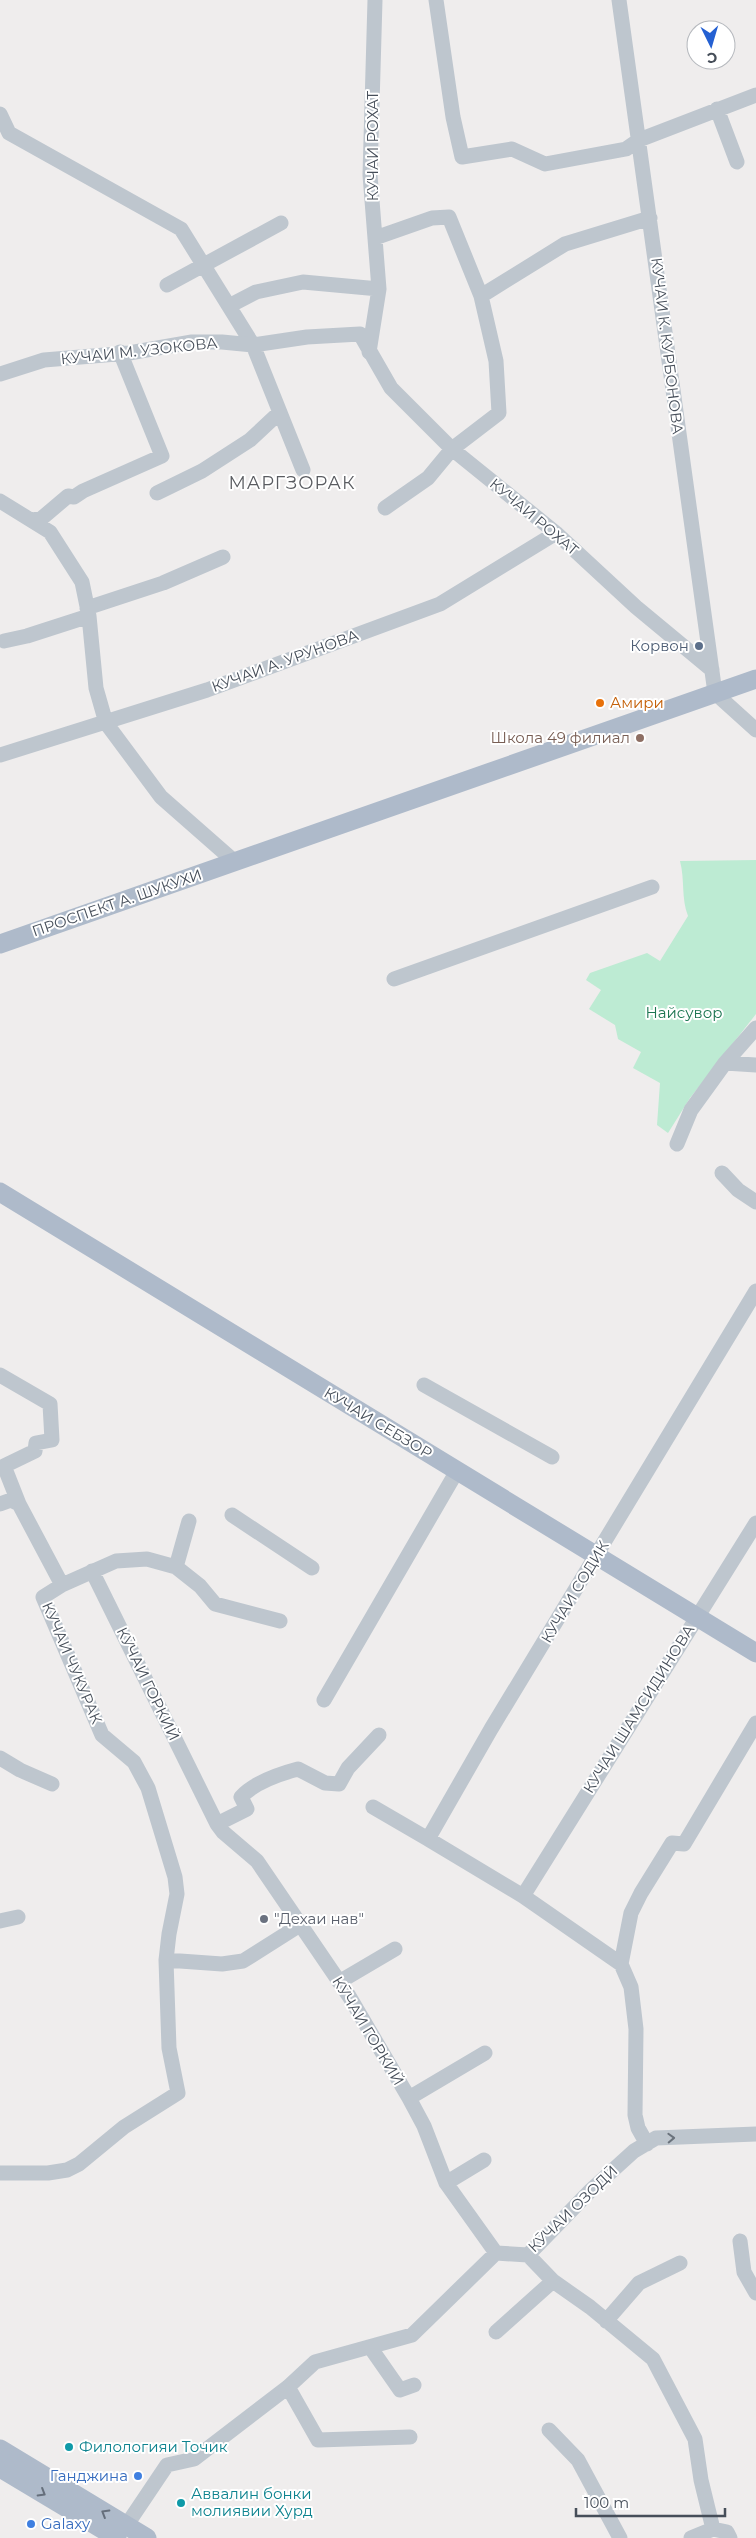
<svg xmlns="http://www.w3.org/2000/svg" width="756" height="2538" font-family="Montserrat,sans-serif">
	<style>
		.green { fill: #bdebd3 }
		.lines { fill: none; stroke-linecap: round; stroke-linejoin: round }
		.minor { stroke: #bec6ce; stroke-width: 15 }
		.major { stroke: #aebaca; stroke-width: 19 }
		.oneway { stroke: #6a727c }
		.oneway2 { stroke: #656e7b }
		.service-dot { fill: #5c6f8a; stroke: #fff; stroke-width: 2 }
		.food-dot { fill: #e8710a; stroke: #fff; stroke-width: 2 }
		.education-dot { fill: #8d6e63; stroke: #fff; stroke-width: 2 }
		.worship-dot { fill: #6b7280; stroke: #fff; stroke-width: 2 }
		.culture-dot { fill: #0f9aa8; stroke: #fff; stroke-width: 2 }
		.shop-dot { fill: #3f7fe0; stroke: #fff; stroke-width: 2 }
		.labels { text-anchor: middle; stroke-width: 4; stroke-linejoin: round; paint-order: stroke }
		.street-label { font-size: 15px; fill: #464e59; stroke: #fff }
		.service-label { font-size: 15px; fill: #4e5e75; stroke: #fff; text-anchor: end }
		.food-label { font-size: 15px; fill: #c56008; stroke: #fff; text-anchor: start }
		.education-label { font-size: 15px; fill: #785e54; stroke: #fff; text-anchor: end }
		.park-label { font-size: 15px; fill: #1c7551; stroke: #fff }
		.worship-label { font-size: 15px; fill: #5b616d; stroke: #fff; text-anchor: start }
		.culture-label { font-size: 15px; fill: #0d838f; stroke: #fff; text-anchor: start }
		.shop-label { font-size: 15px; fill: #366cbe; stroke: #fff; text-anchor: end }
		.quarter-label { font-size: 18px; letter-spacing: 1px; fill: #5a5c61; stroke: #fff }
	</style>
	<rect width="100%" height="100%" fill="#efeded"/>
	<!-- green -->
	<path class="green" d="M756,860v154l-66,84 -22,35 -11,-8 3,-42 -27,-15 8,-16 -23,-13 -3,-14 -26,-16 12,-19 -15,-10 4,-7 57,-20 13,8 28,-45c-7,-18 -3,-36 -8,-55z"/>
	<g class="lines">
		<!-- minor -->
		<path class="minor" d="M436,0l17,117 9,40 50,-8 33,15 81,-15 13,-9 117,-45
			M619,0l96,693 41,37
			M717,109l20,53
			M0,114l9,19 172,96 72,116 50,125
			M375,238l57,-20 17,-1 32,79
			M167,285l114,-62
			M229,306l27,-14 47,-10 76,7
			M369,352l10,-63 -9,-114 5,-175
			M0,374l44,-14 85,-7 63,-11h30l31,3 54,-8 53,-3 31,54 61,61 104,84 80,74 76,63
			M157,493l45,-22 48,-31 30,-28
			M0,501l50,31 32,50 7,34 7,72 10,35 55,74 74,65
			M385,508l43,-30 24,-29 47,-36 -3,-52 -15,-65 84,-52 85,-26
			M32,520l10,-2 26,-22 6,1 9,-6 79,-35 -42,-104
			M87,608l76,-25 60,-26
			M4,641l23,-5 62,-20
			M0,755l207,-65 233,-86 116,-71
			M394,979l258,-92
			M725,1063l31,2
			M677,1144l14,-34 34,-47 31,-35
			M722,1173l16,17 18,12
			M0,1375l50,29 2,36 -16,3 -1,8 -31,15 15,38
			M424,1385l128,72
			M0,1504l11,-4 8,4 43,81 54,-24 31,-2 29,8 24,19 15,18 65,17
			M232,1515l80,53
			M176,1567l13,-46
			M92,1571l125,253 6,8 34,29 92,135 60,102 15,28 22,57 50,70
			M324,1700l133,-229
			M0,1758l20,12 32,14
			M373,1807l55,32 63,-110 265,-438
			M217,1824l30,-15 -6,-12c14,-15 38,-23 57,-28l27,14 14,1 9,-16 31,-33
			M428,1839l95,57 98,68 10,23 5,42 -1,86 3,13 9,16
			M523,1896l233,-373
			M0,1921l18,-4
			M166,1960l56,4 21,-3 57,-36
			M621,1964l10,-51 10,-20 31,-50 12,1 72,-121
			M339,1982l56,-33
			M409,2098l76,-45
			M0,2173h48l19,-3 12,-6 45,-37 54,-34 -9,-45 -3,-88 3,-26 8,-40 -2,-17 -27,-89 -14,-26 -32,-27 -59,-138 19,-12
			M446,2183l38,-23
			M740,2241l4,31 12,21
			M528,2255l25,26 37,26 63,52 42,80 6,41 12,49 14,3 3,6
			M606,2321l33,-38 41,-20
			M496,2332l57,-51
			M370,2347l30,43 14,-5
			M288,2387l30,53 92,-3
			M549,2430l29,30 42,78
			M126,2526l41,-61 27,-6 94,-72 27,-25 97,-27 84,-82 32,2 63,-65 43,-39 22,-13 100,-4
			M691,2538l22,-9"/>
		<!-- major -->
		<path class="major" d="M0,944l756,-265
			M0,1192l756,461
			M0,2449l147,89
			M0,2468l117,70"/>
	</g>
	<!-- one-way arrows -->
	<defs><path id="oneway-chevron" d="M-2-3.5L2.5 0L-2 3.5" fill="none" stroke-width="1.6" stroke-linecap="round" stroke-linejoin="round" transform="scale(1.25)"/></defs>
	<use class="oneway" href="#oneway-chevron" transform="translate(671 2138) rotate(-2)"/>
	<g class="oneway2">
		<use href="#oneway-chevron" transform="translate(42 2493) rotate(31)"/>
		<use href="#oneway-chevron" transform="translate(105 2513) rotate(-149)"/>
	</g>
	<!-- markers -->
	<circle class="service-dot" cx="699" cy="646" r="5"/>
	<circle class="food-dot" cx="600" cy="703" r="5"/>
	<circle class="education-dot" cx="640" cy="738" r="5"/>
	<circle class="worship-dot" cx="264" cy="1919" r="5"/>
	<g class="culture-dot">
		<circle cx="69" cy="2447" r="5"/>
		<circle cx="181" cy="2503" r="5"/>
	</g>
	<g class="shop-dot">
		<circle cx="138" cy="2476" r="5"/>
		<circle cx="31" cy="2524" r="5"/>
	</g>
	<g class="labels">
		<!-- street labels -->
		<g class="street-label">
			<text transform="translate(373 146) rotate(-90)" y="5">КУЧАИ РОХАТ</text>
			<text transform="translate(667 346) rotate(83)" y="5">КУЧАИ К. КУРБОНОВА</text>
			<text transform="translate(139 351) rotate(-6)" y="5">КУЧАИ М. УЗОКОВА</text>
			<text transform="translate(534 517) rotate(40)" y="5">КУЧАИ РОХАТ</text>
			<text transform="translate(285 661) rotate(-20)" y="5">КУЧАИ А. УРУНОВА</text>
			<text transform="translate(117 903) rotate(-19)" y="5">ПРОСПЕКТ А. ШУКУХИ</text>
			<text transform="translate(378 1423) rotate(31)" y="5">КУЧАИ СЕБЗОР</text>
			<text transform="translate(575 1592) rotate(-59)" y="5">КУЧАИ СОДИК</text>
			<text transform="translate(72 1663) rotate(67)" y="5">КУЧАИ ЧУКУРАК</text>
			<text transform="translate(148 1684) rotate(64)" y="5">КӮЧАИ ГОРКИЙ</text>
			<text transform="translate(639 1709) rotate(-58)" y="5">КУЧАИ ШАМСИДИНОВА</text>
			<text transform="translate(368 2031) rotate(59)" y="5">КӮЧАИ ГОРКИЙ</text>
			<text transform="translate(573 2209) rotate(-44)" y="5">КӮЧАИ ОЗОДӢ</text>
		</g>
		<!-- service labels -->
		<g class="service-label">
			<text x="689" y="651">Корвон</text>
		</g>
		<!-- food labels -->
		<g class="food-label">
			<text x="610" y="708">Амири</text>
		</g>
		<!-- education labels -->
		<g class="education-label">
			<text x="630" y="743">Школа 49 филиал</text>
		</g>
		<!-- park labels -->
		<g class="park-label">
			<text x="684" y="1018">Найсувор</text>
		</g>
		<!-- worship labels -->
		<g class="worship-label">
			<text x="274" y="1924">"Дехаи нав"</text>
		</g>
		<!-- culture labels -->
		<g class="culture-label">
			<text x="79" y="2452">Филологияи Точик</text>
			<text x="191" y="2499">Аввалин бонки<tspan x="191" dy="17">молиявии Хурд</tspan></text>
		</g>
		<!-- shop labels -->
		<g class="shop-label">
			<text x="128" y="2481">Ганджина</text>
			<text x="41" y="2529" text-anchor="start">Galaxy</text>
		</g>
		<!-- quarter labels -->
		<g class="quarter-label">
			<text x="292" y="489">МАРГЗОРАК</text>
		</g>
	</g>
	<!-- north arrow -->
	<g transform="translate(711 45) rotate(175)"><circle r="24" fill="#ffffff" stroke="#b5b8bd"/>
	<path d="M0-4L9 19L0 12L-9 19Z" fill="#2460d2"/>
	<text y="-8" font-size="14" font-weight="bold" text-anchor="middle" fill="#464e59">С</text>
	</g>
	<!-- scale -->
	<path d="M576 2508v8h149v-8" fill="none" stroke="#464e59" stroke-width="2.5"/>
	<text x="584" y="2508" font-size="15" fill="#464e59" stroke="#ffffff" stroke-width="4" paint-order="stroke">100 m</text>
</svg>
